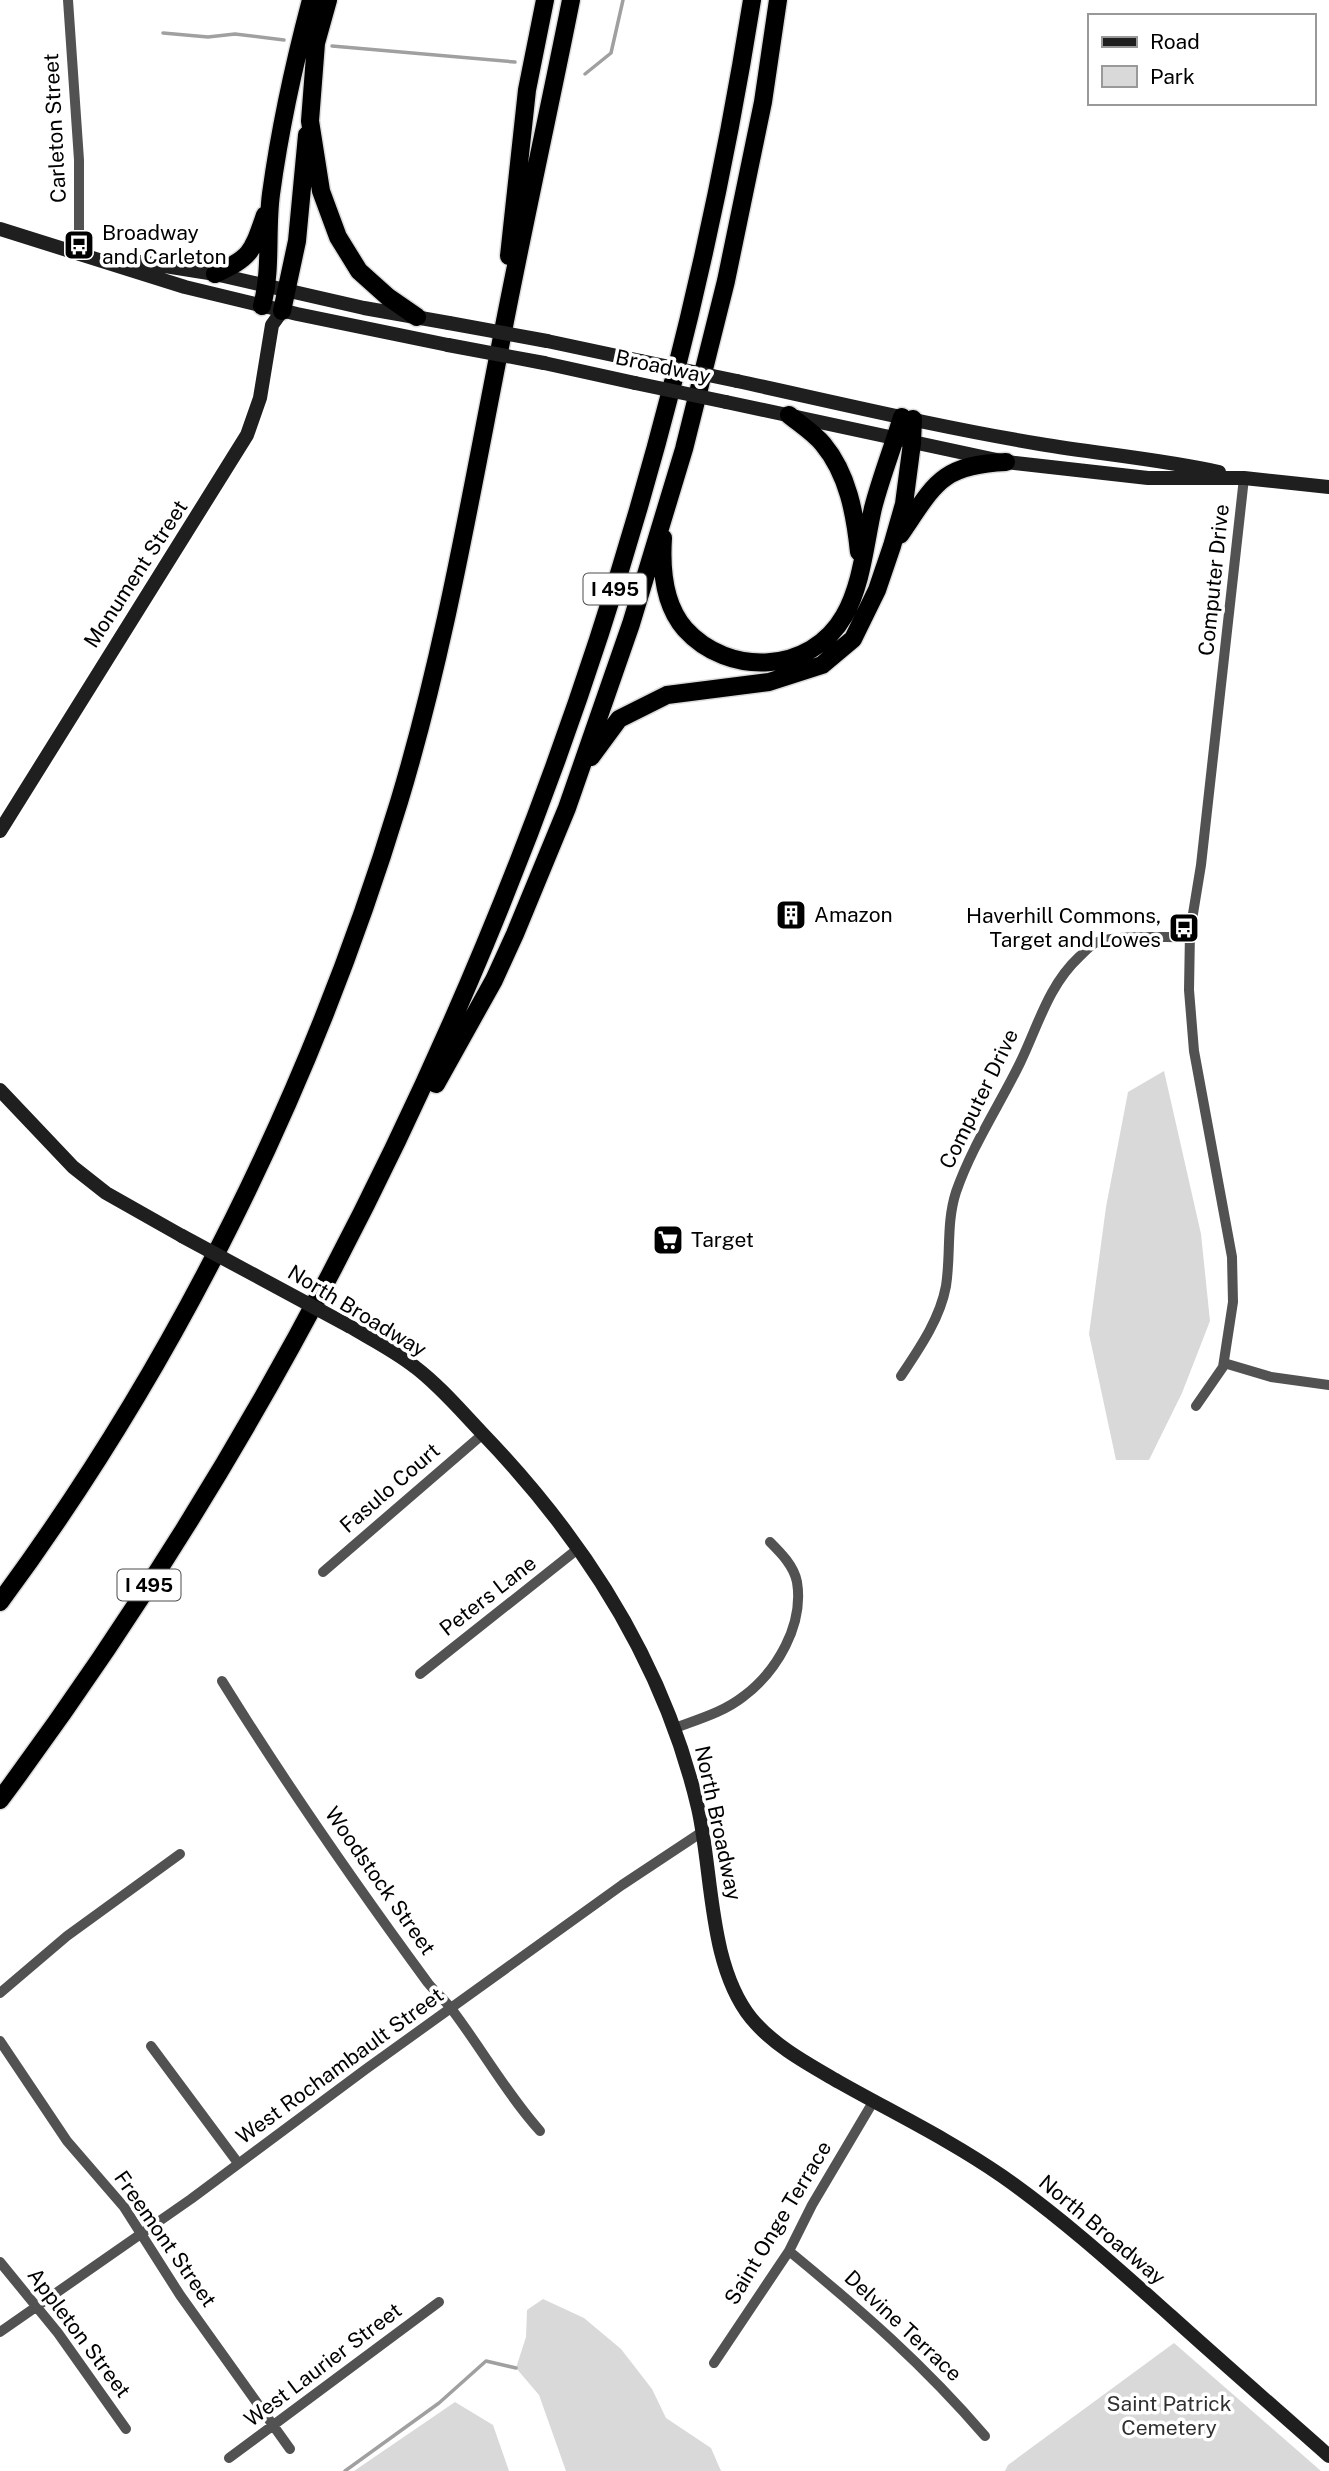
<svg xmlns="http://www.w3.org/2000/svg" width="1329" height="2471" font-family="'Public Sans',sans-serif">
	<style>
		.green { fill: #d9d9d9 }
		.lines { fill: none; stroke-linecap: round; stroke-linejoin: round }
		.stream { stroke: #a0a0a0; stroke-width: 3.5 }
		.highway-casing { stroke: #dbdbdb; stroke-width: 21 }
		.street { stroke: #525252; stroke-width: 10 }
		.secondary { stroke: #1f1f1f; stroke-width: 14 }
		.highway { stroke: #000; stroke-width: 18 }
		.secondary-bridge { stroke: #1f1f1f; stroke-width: 14 }
		.labels { text-anchor: middle; stroke-width: 7; stroke-linejoin: round; paint-order: stroke }
		.shield { fill: #fff; stroke: #4c4c4c; stroke-width: 2 }
		.shield-label { font-size: 19px; font-weight: bold; fill: #000 }
		.street-label { font-size: 21px; fill: #000; stroke: #fff }
		.poi-label { font-size: 21px; fill: #000; stroke: #fff; text-anchor: start }
		.park-label { font-size: 21px; fill: #303030; stroke: #fff }
	</style>
	<rect width="100%" height="100%" fill="#fff"/>
	<!-- green -->
	<path class="green" d="M1164,1071l37,163 9,87 -28,72 -33,67h-33l-27,-126 17,-127 22,-115z
		M543,2299l41,19 37,31 31,40 14,29 45,30 10,23h-155l-27,-76 -23,-27 10,-31 1,-27z
		M1174,2343l147,128h-316l3,-6z
		M455,2402l38,23 16,46h-155z"/>
	<g class="lines">
		<!-- stream -->
		<path class="stream" d="M163,33l45,4 27,-3 49,6
			M332,46l183,16
			M585,74l26,-21 12,-53
			M345,2471l94,-68 47,-42 30,7"/>
		<!-- highway casing -->
		<g class="highway-casing">
			<path id="highway" d="M328,0l-12,43 -6,78 11,70 17,46 21,34 29,26 29,20
				M509,256l18,-166 18,-90
				M215,274c37,-17 37,-22 50,-59
				M262,306c10,-37 4,-74 9,-112 9,-66 23,-130 40,-194
				M282,311l15,-70 10,-106
				M789,415c11,9 25,18 34,29 25,30 32,70 36,108
				M900,535c35,-51 40,-70 106,-73
				M663,538c-2,30 1,67 22,91 43,48 126,45 159,-13 18,-31 21,-73 29,-108 8,-31 20,-61 29,-91
				M591,757l28,-38 48,-24 102,-13 53,-17 31,-26 24,-49 15,-44 12,-42 8,-61 1,-24
				M436,1084l58,-104 21,-46 52,-126 64,-184 53,-175 42,-168 37,-179 15,-102
				M0,1602c177,-240 312,-514 399,-800 45,-149 71,-303 101,-455 22,-116 48,-231 71,-347
				M0,1800c392,-528 649,-1150 752,-1800"/>
		</g>
		<!-- street -->
		<path class="street" d="M68,0l11,160v93
			M1224,1363l47,14 58,8
			M901,1376c18,-27 39,-57 45,-90 5,-32 0,-63 10,-94 16,-46 43,-86 64,-129 18,-37 28,-77 59,-106 5,-4 10,-11 16,-14 22,-9 70,-5 95,-6
			M1196,1406l27,-39 10,-65 -1,-45 -38,-206 -5,-61 1,-58 11,-67 43,-387
			M323,1572l160,-138
			M420,1674l159,-126
			M222,1681c64,103 134,204 206,302 8,10 18,18 25,28 30,40 54,83 87,120
			M675,1728c24,-9 49,-16 69,-32 33,-25 60,-71 53,-114 -3,-16 -16,-29 -27,-40
			M0,1993l67,-57 113,-82
			M0,2041l67,100 57,66 56,88 110,154
			M151,2046l87,117
			M789,2251c72,59 135,114 196,185
			M0,2262l58,71 68,96
			M0,2332l191,-133 175,-130 256,-184 80,-53
			M714,2363l75,-112 23,-46 61,-103
			M229,2458l210,-156"/>
		<!-- secondary -->
		<path class="secondary" d="M0,229l185,58 112,27 151,31
			M115,258l100,16 149,34 85,15
			M547,341l94,20
			M544,363l91,20
			M737,381c101,22 201,46 303,63 60,10 120,15 179,28
			M726,402l280,60 142,16h96l85,9
			M0,831l247,-396 13,-37 12,-73 10,-14
			M0,1090l73,77 33,26 76,43
			M349,1326c22,13 46,25 66,41 25,19 46,44 67,66 103,107 182,230 216,375 15,65 10,156 53,210 23,28 57,46 88,64 55,31 111,58 163,94 60,42 114,91 169,140 52,47 105,93 158,140"/>
		<!-- highway -->
		<use href="#highway" class="highway"/>
		<!-- secondary-bridge -->
		<path class="secondary-bridge" d="M449,323l98,18
			M448,345l96,18
			M641,361l96,20
			M635,383l91,19
			M182,1236l167,90"/>
	</g>
	<!-- icons -->
	<defs>
		<g id="bus-square" transform="scale(1.575)"><rect x="-9" y="-9" width="18" height="18" rx="4" fill="#000" stroke="#fff"/><path d="M-5-6H5V4H4V6H2V4H-2V6H-4V4H-5ZM-3.5-4V0h7V-4ZM-3.5 1.2v1.5H-2V1.2ZM2 1.2v1.5H3.5V1.2Z" fill="#fff"/></g>
		<g id="building-square" transform="scale(1.575)"><rect x="-9" y="-9" width="18" height="18" rx="4" fill="#000" stroke="#fff"/><path d="M-4-6H4V6H1V3H-1V6H-4ZM-2.5-4.3h1.7v1.8h-1.7ZM.8-4.3h1.7v1.8H.8ZM-2.5-1h1.7V.8h-1.7ZM.8-1h1.7V.8H.8Z" fill="#fff"/></g>
		<g id="supermarket-square" transform="scale(1.575)"><rect x="-9" y="-9" width="18" height="18" rx="4" fill="#000" stroke="#fff"/><path d="M-6-5.5h2.5l.6 2H6L4.5 2H-2.5L-4.4-4H-6ZM-1.5 3.2a1.3 1.3 0 1 0 .1 0ZM3 3.2a1.3 1.3 0 1 0 .1 0Z" fill="#fff"/></g>
	</defs>
	<g fill-rule="evenodd">
		<use href="#bus-square" x="79" y="245"/>
		<use href="#building-square" x="791" y="915"/>
		<use href="#bus-square" x="1184" y="928"/>
		<use href="#supermarket-square" x="668" y="1240"/>
	</g>
	<g class="labels">
		<!-- shield labels -->
		<g class="shield">
			<rect x="583.5" y="573.5" width="63" height="31" rx="5"/>
			<rect x="117.5" y="1569.5" width="63" height="31" rx="5"/>
		</g>
		<g class="shield-label">
			<text x="615" y="596">I 495</text>
			<text x="149" y="1592">I 495</text>
		</g>
		<!-- street labels -->
		<g class="street-label">
			<text transform="translate(55 128) rotate(-93)" y="7">Carleton Street</text>
			<text transform="translate(663 367) rotate(12)" y="7">Broadway</text>
			<text transform="translate(136 574) rotate(-57)" y="7">Monument Street</text>
			<text transform="translate(1214 580) rotate(-84)" y="7">Computer Drive</text>
			<text transform="translate(979 1099) rotate(-64)" y="7">Computer Drive</text>
			<text transform="translate(357 1311) rotate(31)" y="7">North Broadway</text>
			<text transform="translate(390 1488) rotate(-41)" y="7">Fasulo Court</text>
			<text transform="translate(488 1596) rotate(-38)" y="7">Peters Lane</text>
			<text transform="translate(718 1823) rotate(78)" y="7">North Broadway</text>
			<text transform="translate(380 1881) rotate(55)" y="7">Woodstock Street</text>
			<text transform="translate(340 2066) rotate(-36)" y="7">West Rochambault Street</text>
			<text transform="translate(778 2223) rotate(-59)" y="7">Saint Onge Terrace</text>
			<text transform="translate(1102 2230) rotate(40)" y="7">North Broadway</text>
			<text transform="translate(165 2239) rotate(55)" y="7">Freemont Street</text>
			<text transform="translate(903 2326) rotate(43)" y="7">Delvine Terrace</text>
			<text transform="translate(79 2333) rotate(53)" y="7">Appleton Street</text>
			<text transform="translate(323 2365) rotate(-37)" y="7">West Laurier Street</text>
		</g>
		<!-- poi labels -->
		<g class="poi-label">
			<text x="102" y="240">Broadway<tspan x="102" dy="24">and Carleton</tspan></text>
			<text x="814" y="922">Amazon</text>
			<text x="1161" y="923" text-anchor="end">Haverhill Commons,<tspan x="1161" dy="24">Target and Lowes</tspan></text>
			<text x="691" y="1247">Target</text>
		</g>
		<!-- park labels -->
		<g class="park-label">
			<text x="1169" y="2411">Saint Patrick<tspan x="1169" dy="24">Cemetery</tspan></text>
		</g>
	</g>
	<!-- legend -->
	<rect x="1088" y="14" width="228" height="91" fill="#ffffff" stroke="#999999" stroke-width="2"/>
	<rect x="1102" y="37" width="35" height="10" fill="#1f1f1f" stroke="#999999" stroke-width="2"/>
	<text x="1150" y="49" font-size="21" fill="#000000">Road</text>
	<rect x="1102" y="66" width="35" height="21" fill="#d9d9d9" stroke="#999999" stroke-width="2"/>
	<text x="1150" y="84" font-size="21" fill="#000000">Park</text>
</svg>
